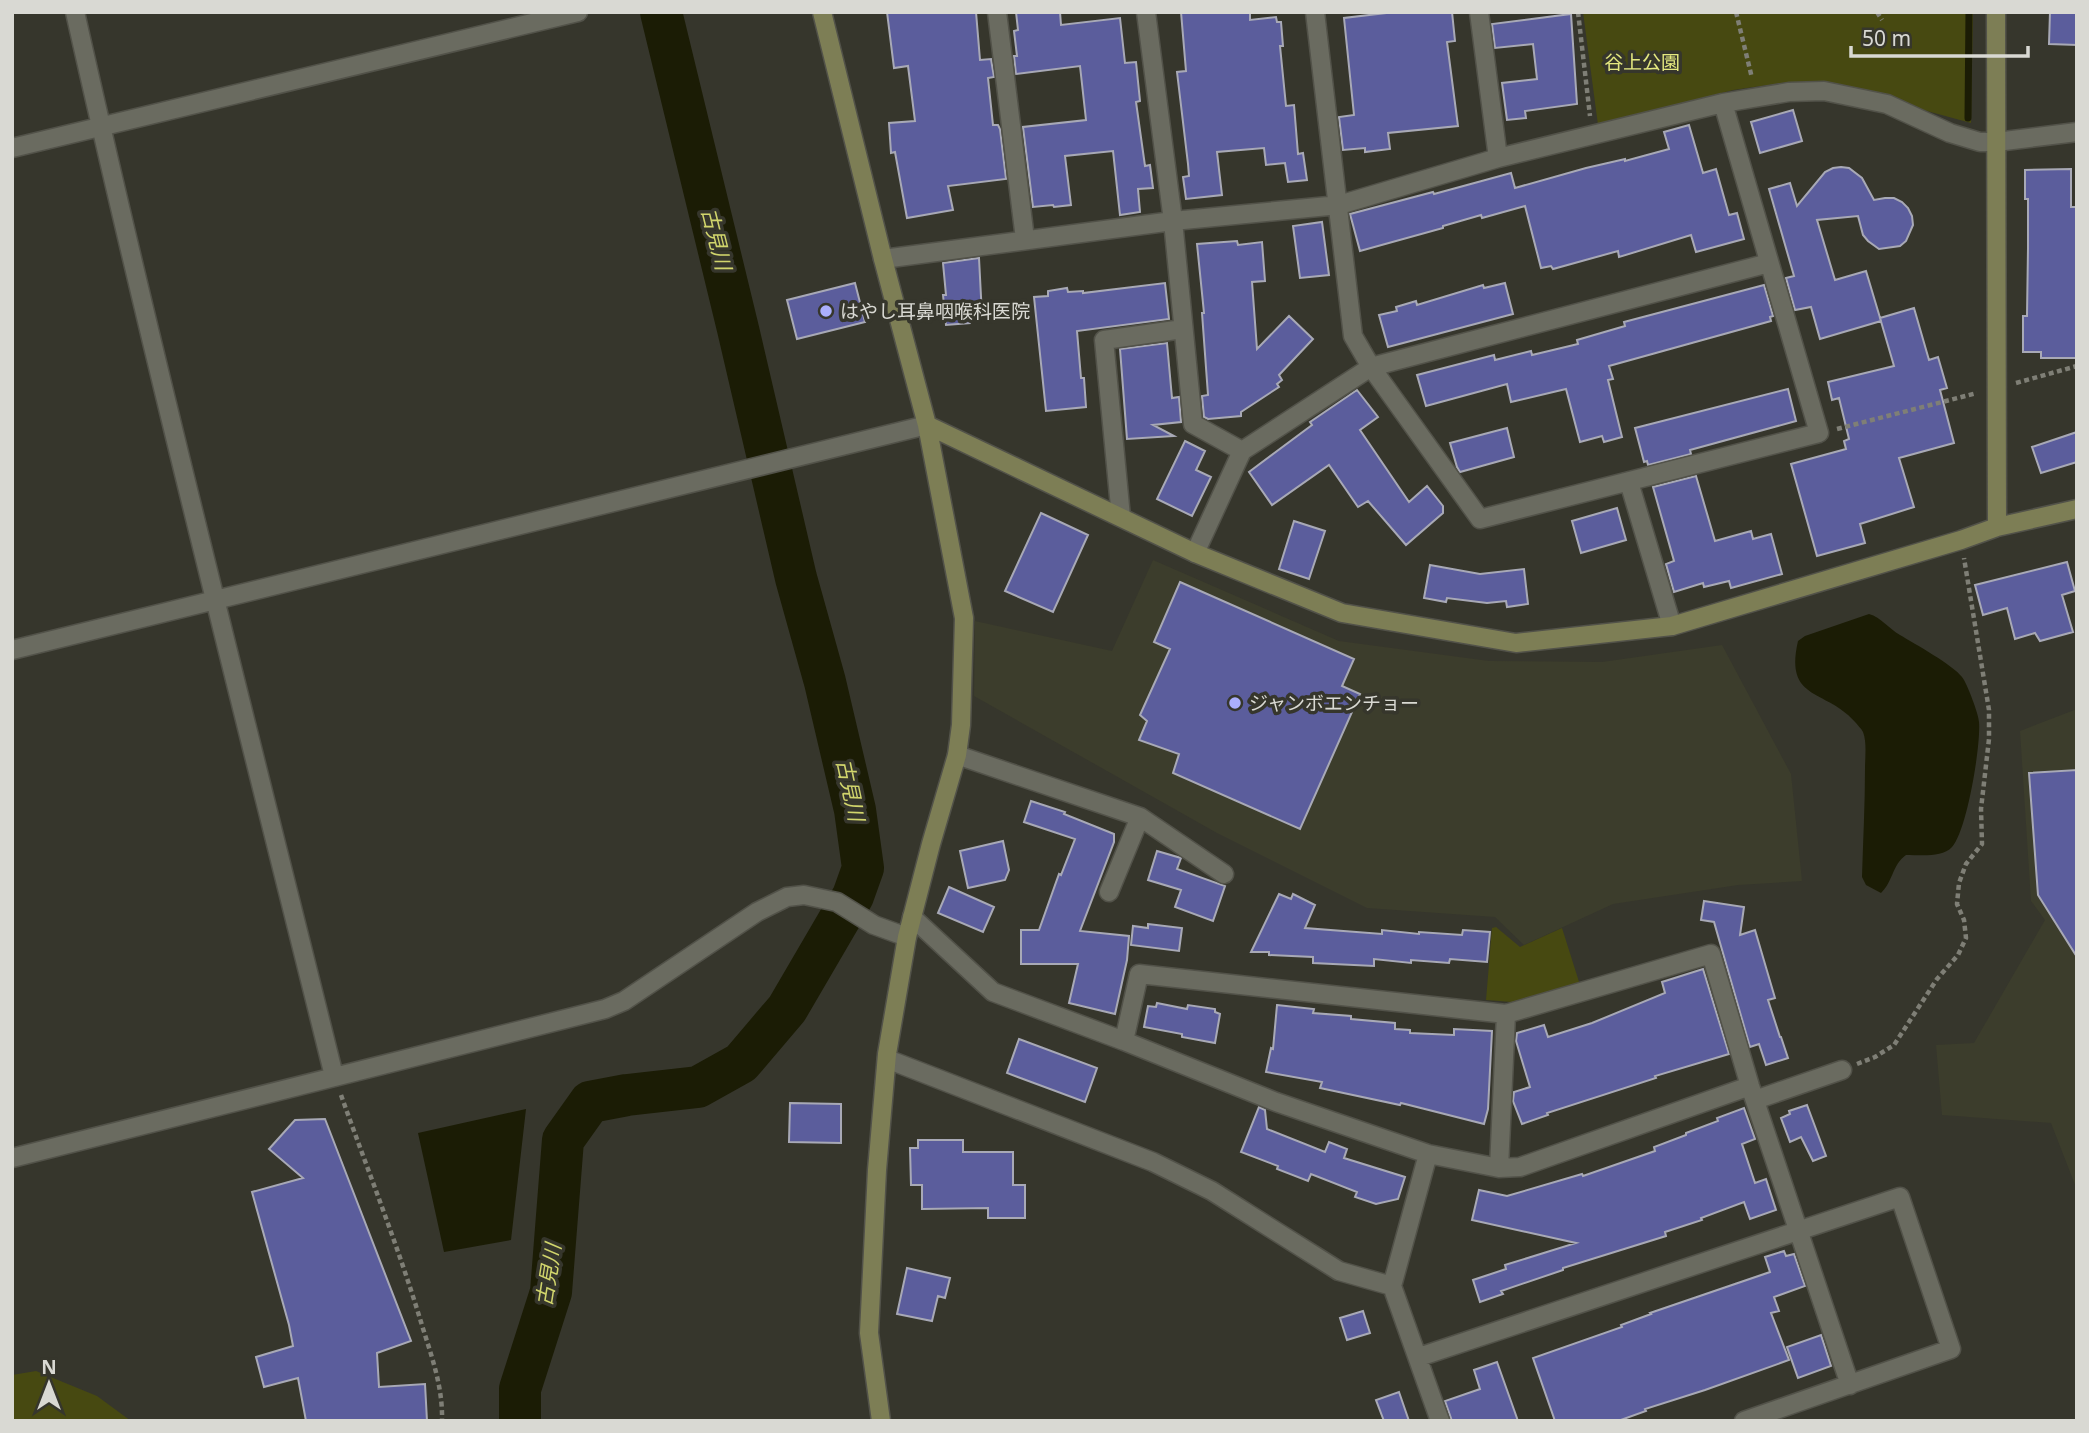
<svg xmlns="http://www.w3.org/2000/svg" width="2089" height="1433" font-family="'Noto Sans','Noto Sans JP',sans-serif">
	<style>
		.built { fill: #3c3d2c }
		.green { fill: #474911 }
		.water { fill: #1b1c05 }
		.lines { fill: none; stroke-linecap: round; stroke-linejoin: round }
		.stream { stroke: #1b1c05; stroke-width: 7 }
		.river { stroke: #1b1c05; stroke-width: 42 }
		.building { fill: #5b5d9c; stroke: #a8a9b6; stroke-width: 2 }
		.street-casing { stroke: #525249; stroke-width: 21 }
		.secondary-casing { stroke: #525249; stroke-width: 21 }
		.path { stroke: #7f7f76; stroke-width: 4.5; stroke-dasharray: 5 3.5; stroke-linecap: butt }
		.street { stroke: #6a6b60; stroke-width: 18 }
		.secondary { stroke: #7d7e55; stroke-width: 18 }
		.poi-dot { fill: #abaffb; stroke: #36362c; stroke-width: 2.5 }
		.labels { text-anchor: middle; stroke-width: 7; stroke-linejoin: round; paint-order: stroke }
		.park-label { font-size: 19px; fill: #e4e87f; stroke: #36362c }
		.poi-label { font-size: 19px; fill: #d9d9d3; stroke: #36362c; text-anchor: start }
		.water-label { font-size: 21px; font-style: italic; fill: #d1d56c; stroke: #36362c }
	</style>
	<rect width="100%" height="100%" fill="#36362c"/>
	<!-- built -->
	<path class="built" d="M1153,560l186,81 150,20 113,1 120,-17 69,129 11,107 -64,4 -125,19 -89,41 -29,-28 -128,-9 -150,-75 -243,-137 1,-75 137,30z
		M2077,709v481l-26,-67 -109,-8 -6,-70 38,-2 71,-123 -14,-19 -11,-170z"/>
	<!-- green -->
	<path class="green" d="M1583,12h390l-2,111 -121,-33 -61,-8 -56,8 -135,35z
		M1496,927l24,20 42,-19 18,57 -55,18 -39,-3 6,-72z
		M36,1371l61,25 34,25h-119v-46z"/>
	<!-- water -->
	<path class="water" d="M1869,614c12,3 20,15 31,21 15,9 53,30 62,42 5,6 17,38 17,45 2,23 -12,109 -27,125 -10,11 -32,8 -46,8 -14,10 -13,27 -25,38l-15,-8 -4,-8c1,-36 3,-72 3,-108 0,-11 2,-27 -2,-37 -2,-4 -5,-6 -7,-9 -30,-35 -72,-21 -58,-82l7,-5z
		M526,1109l-15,131 -67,12 -26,-119z"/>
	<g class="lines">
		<!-- stream -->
		<path class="stream" d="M1968,118l1,-106"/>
		<!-- river -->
		<path class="river" d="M520,1421v-32l31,-97 12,-152 27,-38 37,-7 71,-8 43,-24 46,-54 66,-113 10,-28 -8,-58 -30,-128 -29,-104 -58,-249 -77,-317"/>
	</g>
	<!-- building -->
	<path class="building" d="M887,12h89l4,48 11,-1 3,18 -6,1 5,47h5l2,4 6,50 -58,7 5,24 -46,8 -12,-66 -4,1 -2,-30 26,-2 -7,-55 -14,2z
		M1016,12h44l1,13 59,-7 5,45 11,-1 4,39 -4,1 9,64 5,-1 3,23 -15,1 2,23 -20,3 -7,-64 -48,5 6,49 -17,2 -1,-2 -20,2 -10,-80 63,-7 -6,-54 -64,8 -2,-18h3l-3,-25 4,-1z
		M1181,12h69v8l26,-3 1,5h4l2,24h-3l6,60 8,-1 4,49 5,-1 4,27 -19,2 -3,-19 -19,2 -2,-17 -47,4 5,43 -36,4 -3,-22 6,-1 -1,-12 -11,-92 9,-1z
		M1395,12h57l3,29 -8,1 11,84 -70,7 2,16 -25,3v-4l-22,2 -4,-33 15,-2 -10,-97z
		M2050,12h27v33l-28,-1z
		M1571,14l6,90 -52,7 1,7 -19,2 -5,-37 35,-4 -4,-35 -38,4 -3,-24z
		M1793,110l9,31 -42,12 -9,-31z
		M1689,125l14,48 13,-4 13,46 8,-2 7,26 -48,13 -5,-17 -72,22 -1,-6 -65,18 -2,-3 -10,2 -16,-62 -43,12 -1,-3 -38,11v2l-83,23 -10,-37 83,-22 1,2 77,-21 4,15 71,-20 39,-9v2l44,-12 -5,-17z
		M1841,167l8,1 13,10 12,22 11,-2h9l8,4 6,6 4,8 1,9 -7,16 -6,5 -21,3 -11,-8 -5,-6 -5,-19 -41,4 18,60 31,-9 15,50 -61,18 -9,-32 -16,3 -9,-32 8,-2 -25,-87 21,-6 7,23 28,-34 8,-4z
		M2071,169v38h6v151h-36v-6h-18v-36h4l1,-68v-49h-3v-29z
		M1322,222l7,53 -29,3 -7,-52z
		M1237,241l1,4 24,-3 3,39 -13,1 5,67 32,-33 24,23 -34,36 3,5 -5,4 2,3 -38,25v4l-33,3 -4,-2 -2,-21 6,-1 -6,-82h2l-7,-69z
		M979,258l3,58 -12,1v6l-24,2 -3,-30h3l-3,-32z
		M855,283l10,39 -68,17 -10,-39z
		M1165,283l4,36 -92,12 4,47h3l2,29 -40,4 -12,-114 14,-1v-5l19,-3 1,4 15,-1v2z
		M1505,283l8,31 -125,33 -9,-32 18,-4 -1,-4 20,-6 1,4 66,-20 1,3z
		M1764,285l9,31 -3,1 1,4 -162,45 4,13 -5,1 14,57 -18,5 -2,-6 -22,6 -14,-53 -55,13 -4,-18 -81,22 -9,-31 77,-20 1,5 36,-9 1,4 46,-11 -1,-4 48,-14 -1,-4z
		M1914,308l15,52 9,-3 9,31 -7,2 14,53 -55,15 15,49 -54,17 5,19 -48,13 -26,-92 55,-15 -2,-8 5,-2 -10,-41 -7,2 -4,-18 66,-16 -14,-48z
		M1167,343l5,55 7,-1 2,25 -28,3 21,11 -47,3 -7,-90z
		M1788,389l8,32 -106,29 1,4 -43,11 -1,-4 -3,1 -9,-34z
		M1357,390l21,27 -18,13 49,72 18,-16 16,20v7l-37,32 -38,-44 -10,6 -29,-42 -57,40 -23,-33 63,-47 -2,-3z
		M1507,428l7,29 -54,15 -3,-5 -7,-24z
		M2077,432v30l-36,11 -9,-26z
		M1185,441l20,10 -9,19 15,7 -19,39 -35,-17z
		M1696,476l19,65 36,-10 2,8 18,-5 11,40 -51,14 -2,-7 -25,6 -1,-4 -29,9 -8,-28 8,-3 -21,-74z
		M1617,508l9,32 -45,13 -9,-32z
		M1041,513l47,22 -35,77 -48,-21z
		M1294,521l31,10 -16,48 -30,-10z
		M2067,562l8,29 -13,4 11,37 -33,9 -5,-8 -20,6 -8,-31 -24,7 -8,-30z
		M1430,565l50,9 44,-5 4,35 -21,3 -1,-6 -19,2 -40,-5 -1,4 -22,-4z
		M1180,582l174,77 -12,27 18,8 -60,135 -127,-56 6,-19 -40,-14 8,-19 -7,-6 30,-66 -16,-7z
		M2077,770v187l-39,-62 -9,-122z
		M1031,801l34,11 -1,2 50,20v8l-34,89 49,5 -2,24 -12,54 -46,-11 9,-39h-57v-34h18l20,-56 2,1 14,-36 -51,-17z
		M1003,841l6,29 -4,10 -37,8 -8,-37z
		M1157,851l24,7 -4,11 48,17 -12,35 -38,-14 6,-17 -33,-10z
		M949,887l45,20 -11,25 -45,-19z
		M1279,894l12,5 2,-5 22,11 -10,23 77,6v-4l37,4v-2l43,3 1,-5 27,2 -3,30 -37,-3 -1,4 -38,-3v3l-37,-4v7l-61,-3v-6l-44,-2v-3h-18z
		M1704,901l40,6 -4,28 15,-5 20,68 -7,2 12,37h1l7,21 -22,7 -7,-21 -9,3 -36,-125 -13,-2z
		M1148,924l34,4 -3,23 -48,-6 2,-19 15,2z
		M1703,969l26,85 -74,22 1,2 -109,35 1,2 -26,9 -9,-23 1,-9 16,-5 -14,-46 1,-8 27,-8 4,12 44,-14 73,-30 -3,-11z
		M1157,1003l30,6 1,-4 27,4v3l5,2 -5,29 -33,-6v-3l-38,-7 4,-21 8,1z
		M1277,1005l37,4 -1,4 38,3v3l44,4v6l15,1v3l44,2v-6l38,2 -4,78 -4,15 -83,-21 -1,2 -80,-17 2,-6 -56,-10 5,-24 2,1z
		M1019,1039l78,29 -12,34 -78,-29z
		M790,1103l51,1v39l-52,-1z
		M1807,1105l19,51 -13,5 -12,-24 -11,5 -9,-24 9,-4 -1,-3z
		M1259,1107l6,3 2,19 58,23 4,-10 18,7 -3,9 61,19 -7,22 -22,5 -21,-7 2,-5 -46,-18 -3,7 -31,-12 1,-3 -37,-14z
		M1744,1108l11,31 -13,5 13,39 11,-4 10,31 -26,9 -6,-17 -43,16 1,2 -37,12 1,4 -103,32v2l-62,21 2,3 -23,8 -7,-22 33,-11 -1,-4 71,-22 -104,-23 7,-30 28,6 75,-22 1,2 72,-25 -1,-4 32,-12v-2l32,-12 -1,-3z
		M325,1119l86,222 -34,12 2,34 46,-3 2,37h-121l-8,-43 -34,9 -8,-30 37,-11 -4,-21 -37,-133 51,-14 -34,-29 26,-29z
		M918,1140h45v12h50v33h12v33h-37v-10l-66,1v-24h-11l-1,-37h8z
		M1784,1251l2,5 8,-2 11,32 -31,11 5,14 -8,2 18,47 -84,30 -60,19 1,2 -28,10h-63l-22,-63 89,-31 -1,-2 30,-11 -1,-1 120,-41 -5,-15z
		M907,1268l43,10 -5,20 -7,-2 -6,25 -35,-7z
		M1363,1311l7,22 -23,7 -7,-22z
		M1821,1335l10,31 -33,12 -11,-31z
		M1497,1362l21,59h-66l-7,-20 35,-12 -6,-19z
		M1399,1392l10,29h-25l-8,-21z"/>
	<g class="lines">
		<!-- street casing -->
		<g class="street-casing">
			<path id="street" d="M75,12c80,356 171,710 259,1064
				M997,12l28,227
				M1146,12l27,209 20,203 49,27
				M1315,12l38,324 18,31 109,152 339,-86 -96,-330
				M1479,12l19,146
				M12,148l566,-136
				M883,259l290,-38 166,-16 159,-47 225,-55 66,-11 35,-1 63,13 63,29 30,9h16l81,-10
				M1629,482l43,144
				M1121,517l-17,-177 79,-11
				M1195,553l47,-102 129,-84 398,-104
				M12,650l915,-225
				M957,755l183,62 84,57
				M1109,892l31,-75
				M912,917l81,75 131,49 152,61 152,52 71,14 21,-1 230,-81
				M1124,1041l15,-67 367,40 205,-60 39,132 100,299
				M887,1059l266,103 59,29 127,80 53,15 48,135
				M1755,1100l87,-30
				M12,1158l593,-149 19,-8 133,-89 30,-15 17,-2 33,7 37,23 33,12
				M1499,1168l7,-154
				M1392,1286l36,-132
				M1419,1357l481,-160 51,152 -207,72"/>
		</g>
		<!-- secondary casing -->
		<g class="secondary-casing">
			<path id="secondary" d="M822,12l61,247 44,166 37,193 -3,107 -4,30 -26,89 -24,93 -20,117 -10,116 -8,163 12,88
				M1996,12l1,515
				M927,425l268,128 147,60 174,30 156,-17 289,-86 36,-13 80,-18"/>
		</g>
		<!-- path -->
		<path class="path" d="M1578,12l12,104
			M1736,12l16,66
			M1877,12l5,8
			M2016,383l61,-17
			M1837,429l140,-36
			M1857,1064l18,-7 19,-12 43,-66 21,-24 8,-17 -2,-18 -7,-16 2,-21 7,-19 16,-20 -1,-35 8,-70v-29l-25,-152
			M341,1095c27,76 57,151 80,227 10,33 22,64 21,99"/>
		<!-- street -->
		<use href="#street" class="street"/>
		<!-- secondary -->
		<use href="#secondary" class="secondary"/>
	</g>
	<!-- markers -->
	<g class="poi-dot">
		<circle cx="826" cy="311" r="7"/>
		<circle cx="1235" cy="703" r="7"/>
	</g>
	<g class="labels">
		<!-- park labels -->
		<g class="park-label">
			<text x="1642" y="69">谷上公園</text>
		</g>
		<!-- poi labels -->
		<g class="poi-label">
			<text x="840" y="318">はやし耳鼻咽喉科医院</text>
			<text x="1249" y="710">ジャンボエンチョー</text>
		</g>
		<!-- water labels -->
		<g class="water-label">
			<text transform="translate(716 239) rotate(76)" y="7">古見川</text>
			<text transform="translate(850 790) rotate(78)" y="7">古見川</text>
			<text transform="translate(549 1275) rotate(-81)" y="7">古見川</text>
		</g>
	</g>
	<!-- border -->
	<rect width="2089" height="1433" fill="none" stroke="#d9d9d3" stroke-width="28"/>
	<!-- north arrow -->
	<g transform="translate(49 1384)" stroke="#36362c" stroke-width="5" paint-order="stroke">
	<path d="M0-5L12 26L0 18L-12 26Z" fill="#d9d9d3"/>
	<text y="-10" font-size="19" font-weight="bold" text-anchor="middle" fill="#d9d9d3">N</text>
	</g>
	<!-- scale -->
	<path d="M1851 46v10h177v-10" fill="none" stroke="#d9d9d3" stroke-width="3.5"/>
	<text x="1862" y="46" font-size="21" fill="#d9d9d3" stroke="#36362c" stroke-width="5" paint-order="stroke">50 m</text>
</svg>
